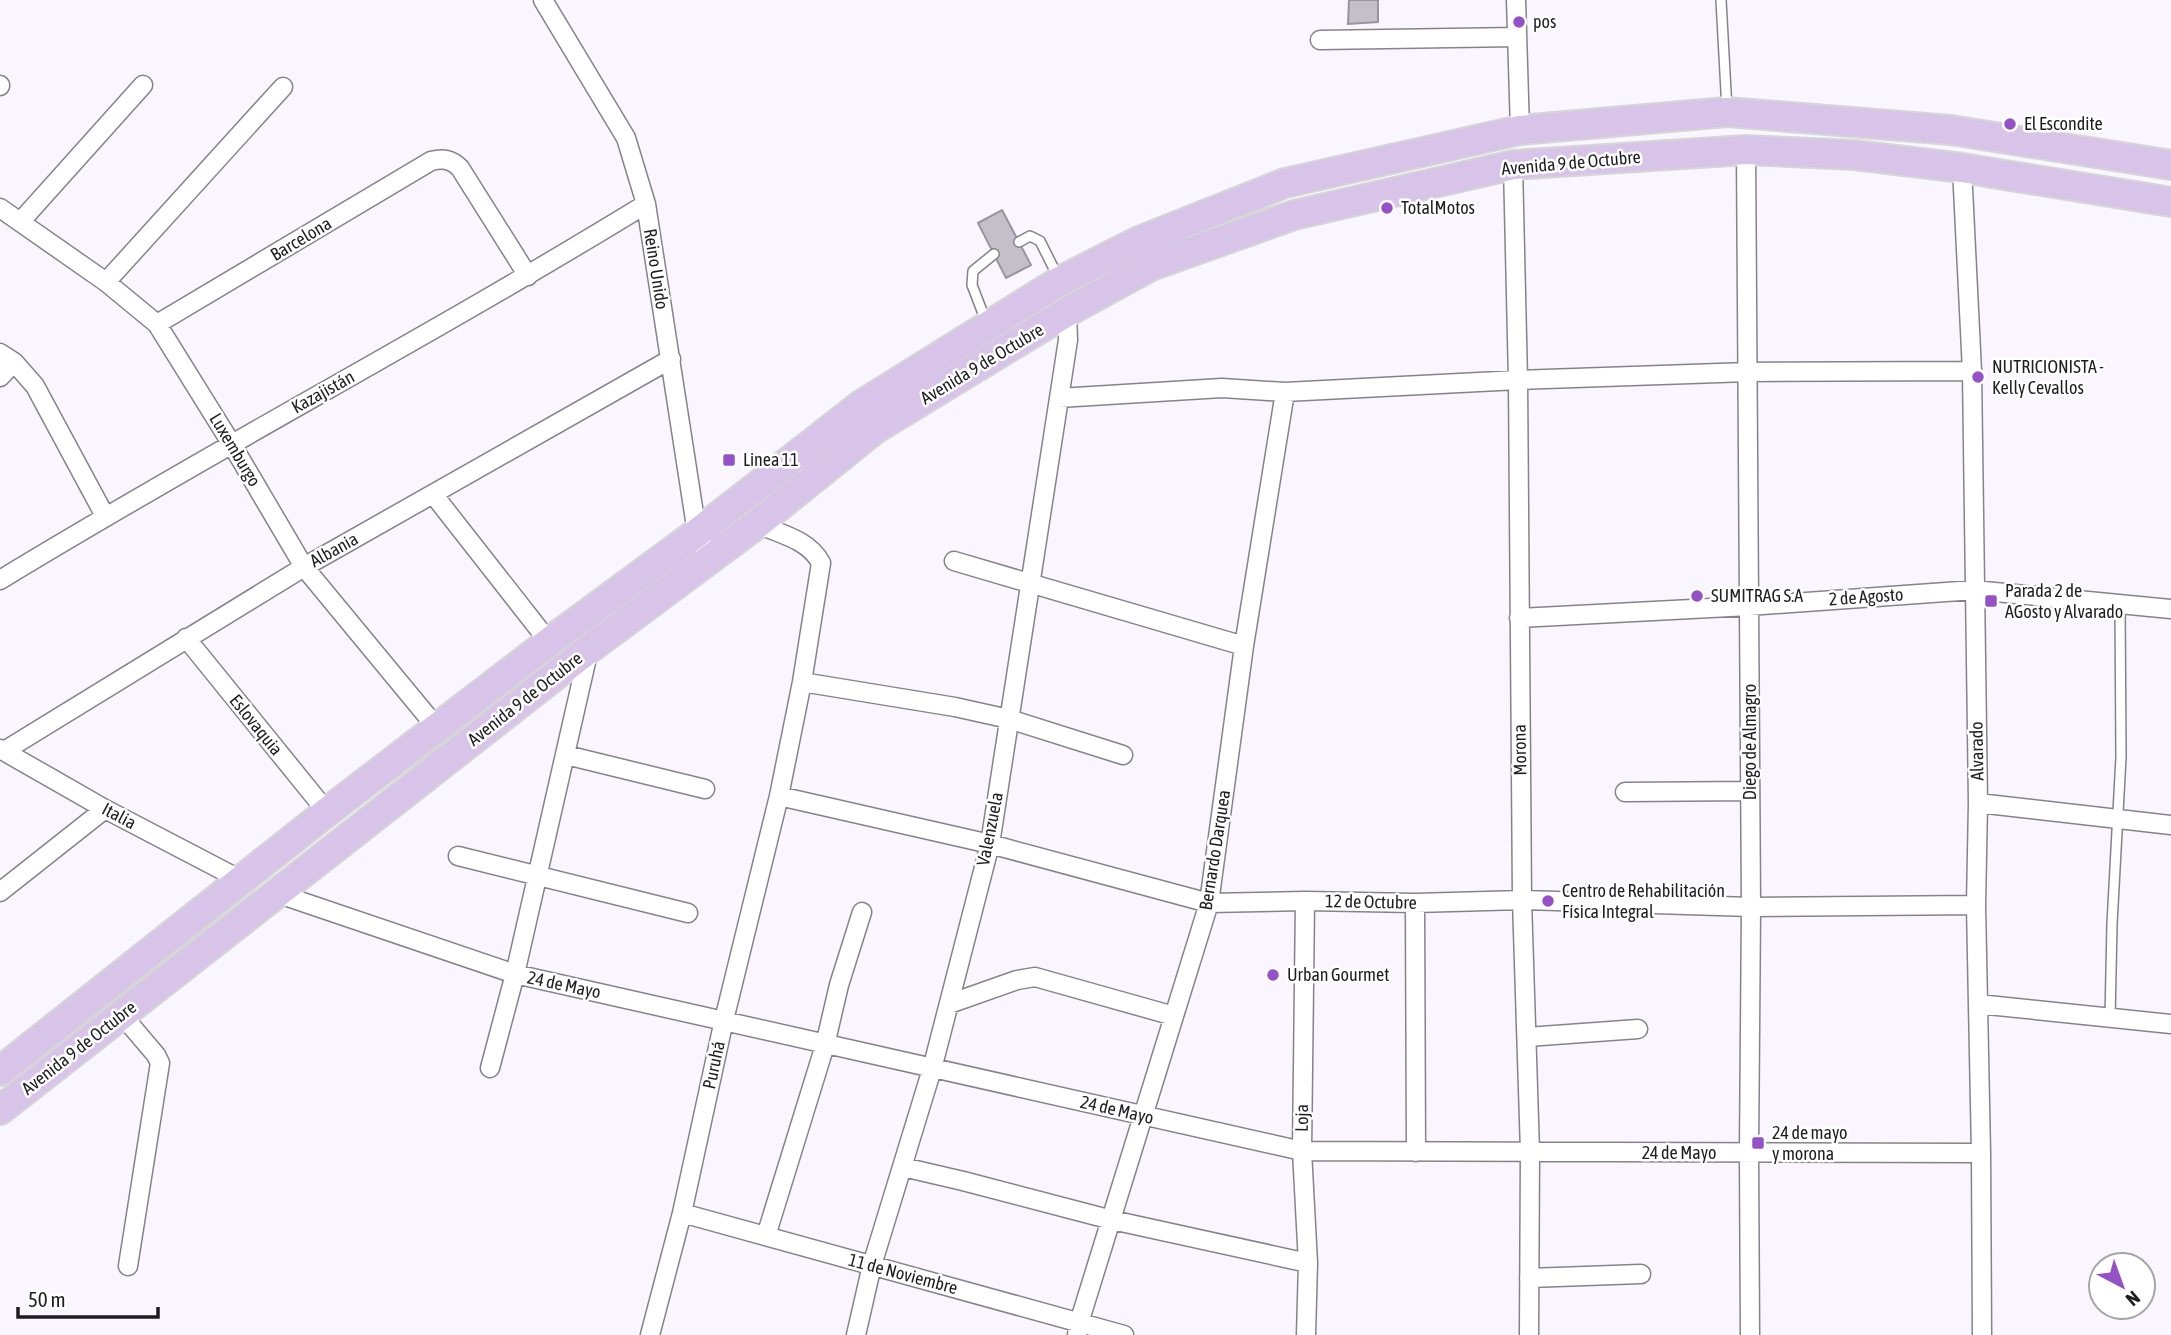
<svg xmlns="http://www.w3.org/2000/svg" width="2171" height="1335" font-family="'Asap Condensed',sans-serif">
	<style>
		.building { fill: #c4c0c9; stroke: #99949d; stroke-width: 2 }
		.lines { fill: none; stroke-linecap: round; stroke-linejoin: round }
		.service-casing { stroke: #86828a; stroke-width: 12 }
		.minor-casing { stroke: #86828a; stroke-width: 21 }
		.primary-casing { stroke: #d6d6d7; stroke-width: 32 }
		.service { stroke: #fff; stroke-width: 9 }
		.minor { stroke: #fff; stroke-width: 18 }
		.primary { stroke: #d7c4e8; stroke-width: 28 }
		.poi-dot { fill: #9551c6; stroke: #fff; stroke-width: 2.5 }
		.labels { text-anchor: middle; stroke-width: 5; stroke-linejoin: round; paint-order: stroke }
		.poi-label { font-size: 18px; fill: #1e1d20; stroke: #fff; text-anchor: start }
		.street-label { font-size: 18px; fill: #1e1d20; stroke: #fff }
	</style>
	<rect width="100%" height="100%" fill="#faf6ff"/>
	<!-- building -->
	<path class="building" d="M1349,0h29v22l-30,2z
		M1002,210l29,55 -25,13 -28,-55z"/>
	<g class="lines">
		<!-- service casing -->
		<g class="service-casing">
			<path id="service" d="M1721,0l6,110
				M1019,242l11,-6 10,5 19,38
				M987,324l-15,-39 1,-14 21,-17
				M2110,1019l2,-95 9,-167 -1,-153"/>
		</g>
		<!-- minor casing -->
		<g class="minor-casing">
			<path id="minor" d="M543,0l83,138 20,66 51,329 12,26
				M1516,0l4,130
				M1320,40l197,-3
				M0,86v-1
				M1746,150l5,757 -2,246 1,182
				M1513,165l5,215 4,520 8,252 -1,183
				M1962,168l10,203 6,432 -2,102 5,248 1,182
				M0,208l106,74 51,42 74,119 73,124 133,161
				M21,221l122,-136
				M106,282l177,-195
				M157,324l274,-163c12,-3 20,-2 29,7l68,108
				M0,353l14,9 21,24 70,130
				M0,377l14,-15
				M1059,398l163,-10 63,4 233,-12 230,-8 224,-1
				M433,494l116,148
				M954,561l290,85
				M0,580c213,-130 434,-246 646,-376
				M1519,618l230,-12 225,-16 197,19
				M186,638l141,174
				M802,682l153,25 54,12 114,36
				M0,749l105,60 136,71
				M4,751l300,-184 367,-208
				M566,755l139,34
				M1625,792l125,-1
				M779,796l211,48 219,59 96,-2 110,2 107,-3 229,7 225,-2
				M1978,803l193,22
				M458,856l230,57
				M0,892l105,-83
				M276,893l239,81 787,177 679,2
				M1305,901l-3,250 6,112 -2,72
				M1415,903l1,249
				M949,1004l68,-24 18,-3 139,39
				M1978,1004l193,20
				M122,1015l34,40 4,8 -32,203
				M1527,1037l111,-8
				M490,1068l25,-94 74,-325
				M903,1167l60,14 149,39 196,43
				M682,1213l442,122
				M766,1236l59,-191 14,-60 23,-73
				M1529,1278l112,-4
				M650,1335l32,-122 42,-193 55,-224 23,-114 19,-119c-12,-23 -40,-29 -64,-39
				M856,1335l16,-70 60,-196 58,-225 78,-504 -1,-28
				M1077,1335l2,-12 130,-420 35,-257 41,-254"/>
		</g>
		<!-- primary casing -->
		<g class="primary-casing">
			<path id="primary" d="M0,1071l327,-259 222,-170 148,-109 164,-128 199,-124 79,-40 146,-58 235,-53 207,-18 224,18 220,35
				M0,1110l589,-461 168,-125 118,-95 192,-117 84,-46 143,-51 219,-50 233,-15 109,5 107,13 209,34"/>
		</g>
		<!-- service -->
		<use href="#service" class="service"/>
		<!-- minor -->
		<use href="#minor" class="minor"/>
		<!-- primary -->
		<use href="#primary" class="primary"/>
	</g>
	<!-- markers -->
	<g class="poi-dot">
		<circle cx="1519" cy="22" r="7"/>
		<circle cx="2010" cy="124" r="7"/>
		<circle cx="1387" cy="208" r="7"/>
		<circle cx="1978" cy="377" r="7"/>
		<rect x="722" y="453" width="14" height="14" rx="3.5"/>
		<circle cx="1697" cy="596" r="7"/>
		<rect x="1984" y="594" width="14" height="14" rx="3.5"/>
		<circle cx="1548" cy="901" r="7"/>
		<circle cx="1273" cy="975" r="7"/>
		<rect x="1751" y="1136" width="14" height="14" rx="3.5"/>
	</g>
	<g class="labels">
		<!-- poi labels -->
		<g class="poi-label">
			<text x="1533" y="28">pos</text>
			<text x="2024" y="130">El Escondite</text>
			<text x="1401" y="214">TotalMotos</text>
			<text x="1992" y="373">NUTRICIONISTA -<tspan x="1992" dy="21">Kelly Cevallos</tspan></text>
			<text x="743" y="466">Linea 11</text>
			<text x="2005" y="597">Parada 2 de<tspan x="2005" dy="21">AGosto y Alvarado</tspan></text>
			<text x="1711" y="602">SUMITRAG S.A</text>
			<text x="1562" y="897">Centro de Rehabilitación<tspan x="1562" dy="21">Física Integral</tspan></text>
			<text x="1287" y="981">Urban Gourmet</text>
			<text x="1772" y="1139">24 de mayo<tspan x="1772" dy="21">y morona</tspan></text>
		</g>
		<!-- street labels -->
		<g class="street-label">
			<text transform="translate(1571 163) rotate(-5)" y="6">Avenida 9 de Octubre</text>
			<text transform="translate(301 239) rotate(-31)" y="6">Barcelona</text>
			<text transform="translate(656 269) rotate(81)" y="6">Reino Unido</text>
			<text transform="translate(982 364) rotate(-31)" y="6">Avenida 9 de Octubre</text>
			<text transform="translate(323 392) rotate(-29)" y="6">Kazajistán</text>
			<text transform="translate(235 450) rotate(59)" y="6">Luxemburgo</text>
			<text transform="translate(334 550) rotate(-29)" y="6">Albania</text>
			<text transform="translate(1866 597) rotate(-4)" y="6">2 de Agosto</text>
			<text transform="translate(525 699) rotate(-38)" y="6">Avenida 9 de Octubre</text>
			<text transform="translate(256 725) rotate(51)" y="6">Eslovaquia</text>
			<text transform="translate(1750 742) rotate(-90)" y="6">Diego de Almagro</text>
			<text transform="translate(1520 750) rotate(-91)" y="6">Morona</text>
			<text transform="translate(1977 751) rotate(-91)" y="6">Alvarado</text>
			<text transform="translate(119 816) rotate(28)" y="6">Italia</text>
			<text transform="translate(990 829) rotate(-79)" y="6">Valenzuela</text>
			<text transform="translate(1215 850) rotate(-81)" y="6">Bernardo Darquea</text>
			<text transform="translate(1371 902) rotate(1)" y="6">12 de Octubre</text>
			<text transform="translate(564 985) rotate(12)" y="6">24 de Mayo</text>
			<text transform="translate(79 1048) rotate(-38)" y="6">Avenida 9 de Octubre</text>
			<text transform="translate(714 1065) rotate(-78)" y="6">Puruhá</text>
			<text transform="translate(1117 1110) rotate(13)" y="6">24 de Mayo</text>
			<text transform="translate(1302 1118) rotate(-89)" y="6">Loja</text>
			<text x="1679" y="1159">24 de Mayo</text>
			<text transform="translate(903 1274) rotate(15)" y="6">11 de Noviembre</text>
		</g>
	</g>
	<!-- north arrow -->
	<g transform="translate(2122 1286) rotate(139)"><circle r="33" fill="#ffffff" stroke="#a5a5a6" stroke-width="2"/>
	<path d="M0-5L12 26L0 18L-12 26Z" fill="#9551c6"/>
	<text y="-10" font-size="19" font-weight="bold" text-anchor="middle" fill="#1e1d20">N</text>
	</g>
	<!-- scale -->
	<path d="M18 1307v10h140v-10" fill="none" stroke="#1e1d20" stroke-width="3.5"/>
	<text x="28" y="1307" font-size="21" fill="#1e1d20" stroke="#ffffff" stroke-width="5" paint-order="stroke">50 m</text>
</svg>
